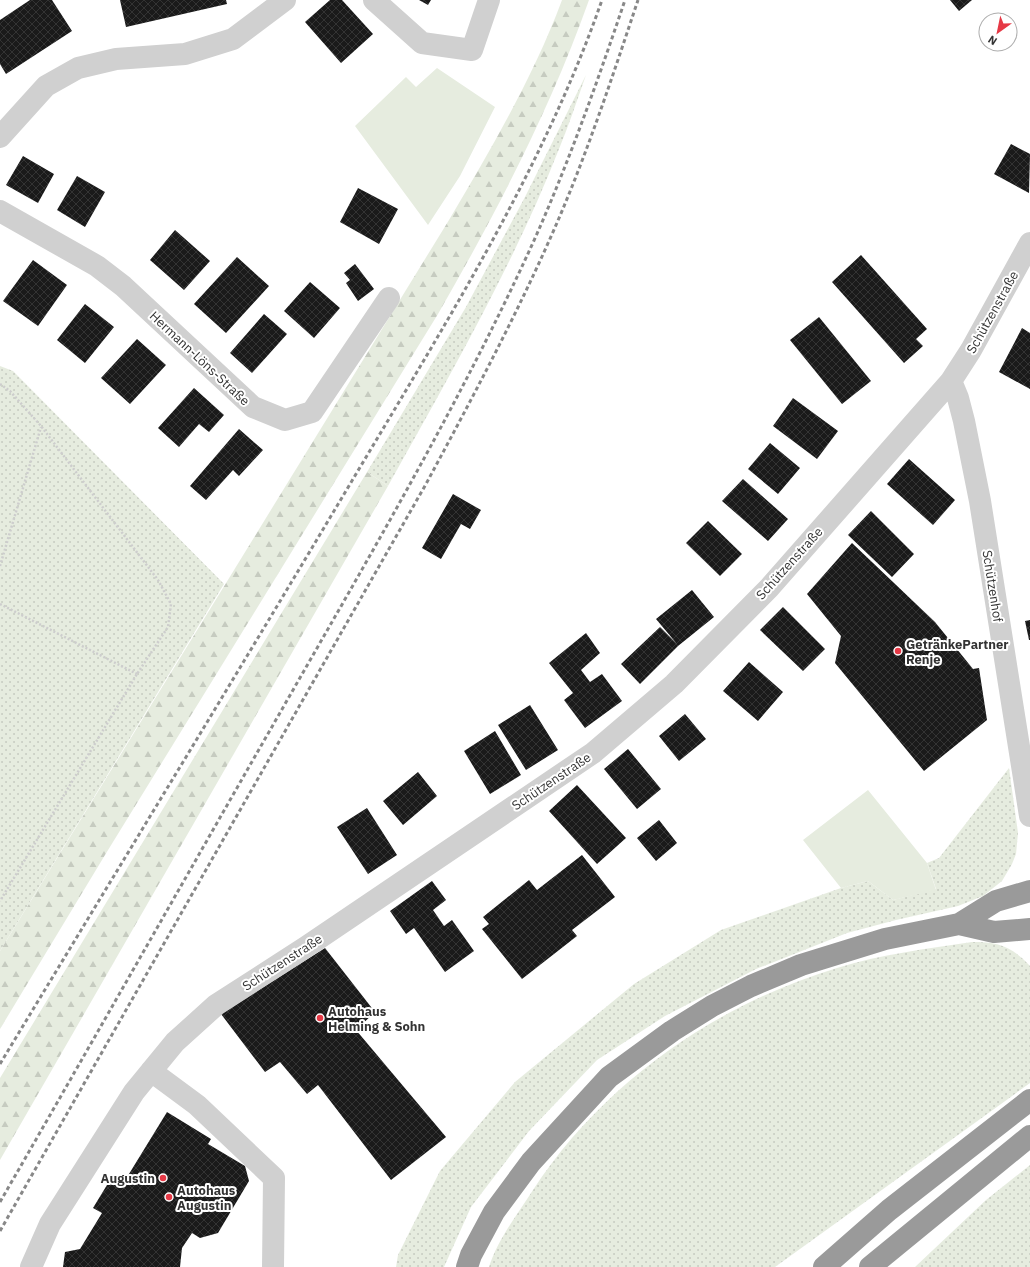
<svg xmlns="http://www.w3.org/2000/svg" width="1030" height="1267" font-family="'IBM Plex Sans',sans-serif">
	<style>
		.grass { fill: url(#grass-dots) }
		.forest { fill: url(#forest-firs) }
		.green { fill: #e6ecdf }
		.building { fill: url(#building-cross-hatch) }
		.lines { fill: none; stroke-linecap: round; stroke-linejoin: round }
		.path { stroke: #cdcdcd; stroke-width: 2.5; stroke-dasharray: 2 2; stroke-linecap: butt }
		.minor { stroke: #d0d0d0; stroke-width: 22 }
		.highway { stroke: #9a9a9a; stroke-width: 22 }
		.rail { stroke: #888; stroke-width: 3; stroke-dasharray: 4 3; stroke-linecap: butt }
		.poi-dot { fill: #e63946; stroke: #fff; stroke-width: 1.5 }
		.labels { text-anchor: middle; stroke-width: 4; stroke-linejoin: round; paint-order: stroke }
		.street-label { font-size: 13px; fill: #333; stroke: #fff }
		.poi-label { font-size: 13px; font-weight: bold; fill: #333; stroke: #fff; text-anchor: start }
	</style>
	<defs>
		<pattern id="grass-dots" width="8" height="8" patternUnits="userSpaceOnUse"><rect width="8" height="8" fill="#e6ecdf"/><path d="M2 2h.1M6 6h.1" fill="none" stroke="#c6cbc0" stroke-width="1.8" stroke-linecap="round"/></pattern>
		<pattern id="forest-firs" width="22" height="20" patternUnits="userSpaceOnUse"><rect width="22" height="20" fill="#e6ecdf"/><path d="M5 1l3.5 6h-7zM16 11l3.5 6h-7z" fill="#c6cbc0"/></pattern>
		<pattern id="building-cross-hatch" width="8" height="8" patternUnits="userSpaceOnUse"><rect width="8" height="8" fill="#1a1a1a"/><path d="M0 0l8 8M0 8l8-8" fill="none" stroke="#333"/></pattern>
	</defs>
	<rect width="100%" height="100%" fill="#fff"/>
	<!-- grass -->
	<path class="grass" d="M586,75c-9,25 -17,50 -27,74 -46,117 -110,228 -171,337l-21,-14 99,-165 59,-110z
		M0,366l13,5 211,213 -224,367z
		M1009,768l9,65 -2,21 -4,10 -10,17 -19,15 -25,10 -62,14 -49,13 -91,36 -91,47 -68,44 -68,71 -58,76 -27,60h-48l2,-12 42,-84 75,-89 119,-98 87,-54 120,-42 27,-7 25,19 43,-11 -9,-26 12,-5z
		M972,942c27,0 39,4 58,24v117l-255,184h-286c9,-28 28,-52 44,-77 70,-107 182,-185 304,-222 44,-14 90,-19 135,-26z
		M1030,1165v102h-115l71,-67z"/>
	<!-- forest -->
	<path class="forest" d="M562,0h27c-39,110 -93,213 -151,314l-333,541 -105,174v-78l449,-731c42,-71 84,-142 113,-220z
		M367,472l21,14 -388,674v-82z"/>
	<!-- green -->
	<path class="green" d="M437,68l58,39 -35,69 -32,49 -73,-99 51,-49 10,10z
		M868,790l59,73 9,27 -43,10 -25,-19 -27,7 -38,-48z"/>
	<!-- building -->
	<path class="building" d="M30,0h22l20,31 -66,43 -6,-10v-44z
		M120,0h106l1,4 -101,23z
		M330,0h12l31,34 -32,29 -36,-41z
		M419,0h12l-3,5z
		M950,0h22l-13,11z
		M1011,144l19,10 -1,39 -35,-19z
		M23,156l31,18 -16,29 -32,-18z
		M77,176l28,16 -20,35 -28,-17z
		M358,188l40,21 -19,35 -39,-22z
		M175,230l35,31 -26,29 -34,-30z
		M861,255l66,74 -11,10 7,7 -19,17 -72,-81z
		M237,257l32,29 -43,47 -32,-29z
		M33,260l34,25 -29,41 -35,-25z
		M355,264l19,25 -16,12 -12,-18 4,-3 -6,-7z
		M310,282l30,26 -26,30 -30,-27z
		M85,304l29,23 -29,36 -28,-23z
		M264,314l23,20 -35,39 -22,-20z
		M819,317l52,64 -29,23 -52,-64z
		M1022,328l8,5v56l-31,-17z
		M137,339l29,26 -36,39 -29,-26z
		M194,388l30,27 -15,17 -10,-8 -20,23 -21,-19z
		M793,398l45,33 -21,28 -44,-33z
		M239,429l24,21 -24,26 -6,-6 -27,30 -16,-14z
		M770,443l30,25 -22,26 -30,-25z
		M909,459l46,41 -22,25 -46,-41z
		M743,479l45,40 -20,22 -46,-40z
		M453,494l28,16 -11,19 -9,-5 -20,35 -19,-11z
		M871,511l43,43 -22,23 -44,-42z
		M708,521l34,33 -22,22 -34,-33z
		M852,543l83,79 38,47 6,-1 8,52 -63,51 -89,-108 6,-27 -34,-42z
		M692,590l22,27 -36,29 -38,38 -19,-20 39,-37 17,17 -21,-25z
		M783,607l42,42 -22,22 -43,-41z
		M1030,620v20h-1l-4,-19z
		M586,633l14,20 -19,17 9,12 12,-8 20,27 -37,27 -21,-28 9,-7 -24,-30z
		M749,662l34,30 -25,29 -35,-30z
		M530,705l28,45 -32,20 -28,-45z
		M685,714l21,25 -27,22 -20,-25z
		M495,731l26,44 -31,19 -26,-43z
		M628,749l33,40 -24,20 -33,-40z
		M418,772l19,24 -34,29 -20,-24z
		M577,785l49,53 -29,26 -48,-53z
		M367,808l30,47 -29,19 -31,-47z
		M659,820l18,23 -21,18 -19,-23z
		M582,855l33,42 -43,33 5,6 -55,43 -40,-50 7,-5 -6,-7 46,-37 8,10z
		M432,881l14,19 -13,10 11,16 8,-6 22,31 -29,21 -31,-44 -8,6 -16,-23z
		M325,948l50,64 -19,18 90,107 -55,43 -73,-95 -11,9 -27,-32 -15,10 -44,-58z
		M167,1112l44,27 -3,5 37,22 4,15 -31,52 -18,5 -8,-5 -10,15 -2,19h-117l2,-15 15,-3 22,-36 -9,-5 17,-28 11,7z"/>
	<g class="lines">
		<!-- path -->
		<path class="path" d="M0,384l10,7 31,35 117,154 13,24 -3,23 -31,47 -137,227
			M0,566l41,-139
			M0,604l137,70"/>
		<!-- minor -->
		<path class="minor" d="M374,0l48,43 50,7 17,-50
			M0,137l46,-51 32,-18 38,-9 69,-5 48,-15 52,-39
			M0,211l97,55 26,20 130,121 32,13 27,-8 77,-114
			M951,381l7,17 6,23 16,80 50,315
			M151,1071l46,34 77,73 -1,89
			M31,1267l19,-43 84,-132 41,-50 41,-37 90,-58 287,-194 81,-69 95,-96 182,-207 20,-31 59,-107"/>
		<!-- highway -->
		<path class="highway" d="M959,924l37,-23 34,-10
			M467,1267l4,-12 23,-43 37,-50 78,-85 63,-46 40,-25 39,-20 50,-21 84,-26 74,-15 35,8 36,-3
			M824,1267l65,-57 141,-110
			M870,1267l160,-131"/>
		<!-- rail -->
		<path class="rail" d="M0,1064c119,-197 239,-393 356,-590 91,-153 187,-305 246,-474
			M0,1202c94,-163 187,-327 281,-491 89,-156 181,-311 255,-475 34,-77 62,-156 89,-236
			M0,1231l426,-747c43,-80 86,-160 123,-243 35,-78 62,-160 89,-241"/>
	</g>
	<!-- markers -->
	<g class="poi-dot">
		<circle cx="898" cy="651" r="4"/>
		<circle cx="320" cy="1018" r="4"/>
		<circle cx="163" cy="1178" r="4"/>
		<circle cx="169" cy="1197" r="4"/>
	</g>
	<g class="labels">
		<!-- street labels -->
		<g class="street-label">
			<text transform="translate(992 312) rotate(-61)" y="5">Schützenstraße</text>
			<text transform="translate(200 358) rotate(43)" y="5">Hermann-Löns-Straße</text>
			<text transform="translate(789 563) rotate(-48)" y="5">Schützenstraße</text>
			<text transform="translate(993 586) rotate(81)" y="5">Schützenhof</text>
			<text transform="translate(551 781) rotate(-34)" y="5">Schützenstraße</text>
			<text transform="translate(282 962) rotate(-33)" y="5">Schützenstraße</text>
		</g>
		<!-- poi labels -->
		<g class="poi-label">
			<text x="906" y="649">GetränkePartner<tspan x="906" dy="15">Renje</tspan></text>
			<text x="328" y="1016">Autohaus<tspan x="328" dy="15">Helming &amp; Sohn</tspan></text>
			<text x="155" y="1183" text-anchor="end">Augustin</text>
			<text x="177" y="1195">Autohaus<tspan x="177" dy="15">Augustin</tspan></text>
		</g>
	</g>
	<!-- north arrow -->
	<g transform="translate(998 32) rotate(213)"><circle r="19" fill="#ffffff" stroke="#adadad"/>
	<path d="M0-3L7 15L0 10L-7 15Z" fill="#e63946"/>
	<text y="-6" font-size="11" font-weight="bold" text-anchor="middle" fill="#333333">N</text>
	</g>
</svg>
